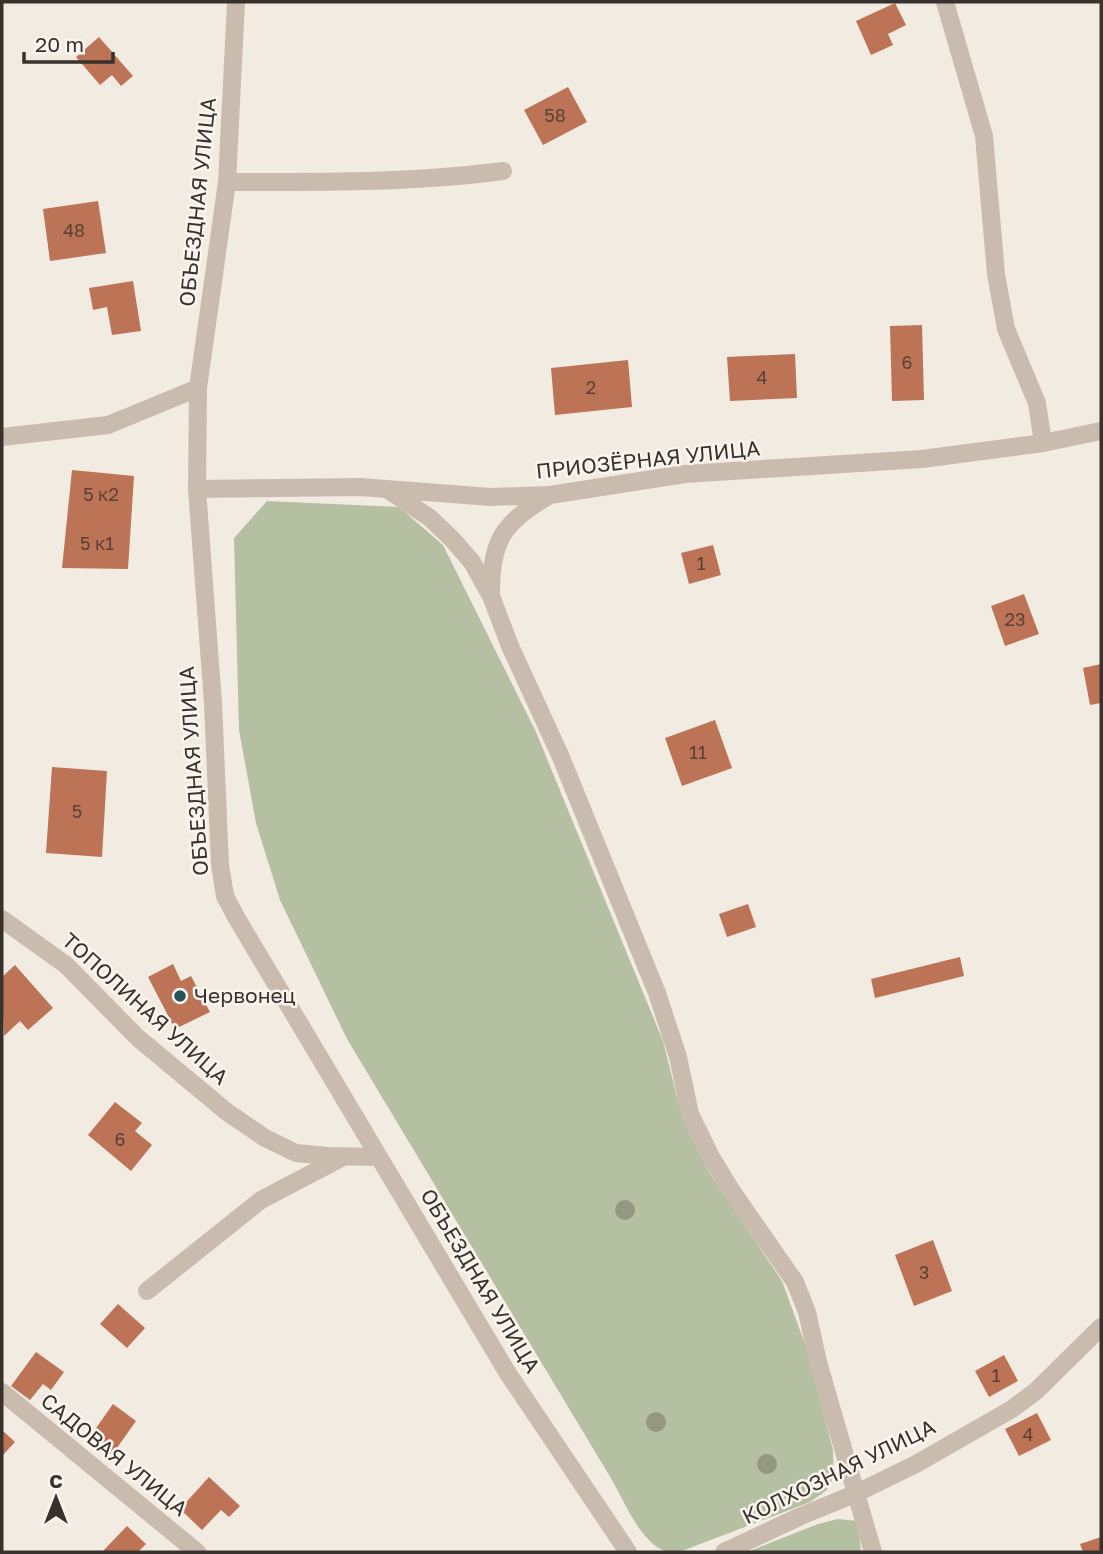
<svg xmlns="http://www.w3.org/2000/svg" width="1103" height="1554" font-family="'Golos Text',sans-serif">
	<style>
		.green { fill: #b5c0a3 }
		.building { fill: #bc7356 }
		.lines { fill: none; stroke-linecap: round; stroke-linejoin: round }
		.minor { stroke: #c9bcae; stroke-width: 18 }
		.tree { fill: #949881 }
		.poi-dot { fill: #245257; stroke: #faf5ee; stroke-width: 2.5 }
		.labels { text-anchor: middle; stroke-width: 5; stroke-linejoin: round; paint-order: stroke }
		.number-label { font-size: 18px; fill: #5a4236 }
		.street-label { font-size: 21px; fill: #39312c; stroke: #faf5ee }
		.poi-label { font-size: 21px; fill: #39312c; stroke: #faf5ee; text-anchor: start }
	</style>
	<rect width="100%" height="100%" fill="#f2ebe2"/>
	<!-- green -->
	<path class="green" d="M267,501l132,6 44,38 93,187 127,309 16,64 30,67 73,109 26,71 25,98 1,26 -7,14 -17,12 -128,49c-5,0 -12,2 -17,0 -24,-8 -41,-50 -53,-71l-265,-441 -67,-139 -24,-77 -17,-93 -5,-192z
		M838,1519l20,2 3,31h-114l71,-28z"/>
	<!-- building -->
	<path class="building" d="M895,3l11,22 -18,9 5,11 -22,10 -15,-34z
		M99,37l34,39 -12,10 -9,-11 -12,10 -24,-28z
		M568,87l19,35 -44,23 -19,-35z
		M98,201l8,52 -56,8 -7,-52z
		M133,281l8,50 -29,4 -5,-28 -14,3 -4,-22z
		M922,325l2,75 -32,1 -2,-75z
		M795,354l2,44 -67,3 -3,-44z
		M628,360l4,47 -77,8 -4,-47z
		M72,470l62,6 -6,93 -66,-1z
		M713,545l8,30 -32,9 -8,-31z
		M1024,594l15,40 -34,12 -14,-40z
		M1101,664v39l-11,2 -7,-37z
		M715,720l17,48 -50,18 -17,-48z
		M52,767l55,4 -5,86 -56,-4z
		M748,904l8,23 -29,10 -8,-23z
		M960,957l4,19 -89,22 -4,-19z
		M173,964l8,17 10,-5 19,36 -35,17 -27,-52z
		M15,965l38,43 -25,22 -8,-9 -16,15 -2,-59z
		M115,1102l27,21 -7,8 17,14 -21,26 -43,-36z
		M933,1240l19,51 -38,15 -19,-51z
		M118,1304l27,24 -18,20 -27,-24z
		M36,1352l28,20 -13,18 -8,-6 -13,16 -19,-14z
		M1004,1355l14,26 -29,16 -14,-26z
		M113,1404l23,17 -24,34 -23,-17z
		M1037,1413l14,27 -32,16 -14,-27z
		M2,1430l13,12 -13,14z
		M209,1477l31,29 -11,11 -8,-7 -19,20 -22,-21z
		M127,1526l19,18 -8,8h-36z
		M1101,1537v15h-18l-3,-8z"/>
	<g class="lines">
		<!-- minor -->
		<path class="minor" d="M236,2l-9,180 -29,206 -1,101 16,214 7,162 5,31 11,21 271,455 121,180
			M945,2l39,134 12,138 10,55 31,74 6,40
			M227,182c93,0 185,1 276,-11
			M2,437l106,-12 90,-37
			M197,489l163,-2 131,10 59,-2 135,-21 237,-15 121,-16 58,-12
			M387,489l43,29 22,21 20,23 19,34 19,50 50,109 97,238 21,64 12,57 21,43 20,33 64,92 12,30 11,50 55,190
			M491,592c0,-50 12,-70 56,-95
			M2,919l64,46 72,73 89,74 38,26 31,15 32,3 50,1
			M147,1291l114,-91 82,-43
			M2,1392l195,160
			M724,1552l77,-36 56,-23 59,-29 96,-55 24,-18 65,-64"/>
	</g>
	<!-- trees -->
	<g class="tree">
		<circle cx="625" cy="1210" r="10"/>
		<circle cx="656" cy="1422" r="10"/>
		<circle cx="767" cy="1464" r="10"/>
	</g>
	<!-- markers -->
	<circle class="poi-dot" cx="180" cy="996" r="7"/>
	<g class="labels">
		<!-- number labels -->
		<g class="number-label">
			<text x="555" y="122">58</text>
			<text x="74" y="237">48</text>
			<text x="907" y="369">6</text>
			<text x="762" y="384">4</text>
			<text x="591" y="394">2</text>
			<text x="101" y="501">5 к2</text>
			<text x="97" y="550">5 к1</text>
			<text x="701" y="570">1</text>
			<text x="1015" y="626">23</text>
			<text x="698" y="759">11</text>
			<text x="77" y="818">5</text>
			<text x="120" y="1146">6</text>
			<text x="924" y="1279">3</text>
			<text x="996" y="1382">1</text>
			<text x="1028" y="1441">4</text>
		</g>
		<!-- street labels -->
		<g class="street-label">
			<text transform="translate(198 202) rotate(-84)" y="7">ОБЪЕЗДНАЯ УЛИЦА</text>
			<text transform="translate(648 460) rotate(-6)" y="7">ПРИОЗЁРНАЯ УЛИЦА</text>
			<text transform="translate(194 771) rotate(-94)" y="7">ОБЪЕЗДНАЯ УЛИЦА</text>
			<text transform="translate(145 1009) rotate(42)" y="7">ТОПОЛИНАЯ УЛИЦА</text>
			<text transform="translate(480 1281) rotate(59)" y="7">ОБЪЕЗДНАЯ УЛИЦА</text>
			<text transform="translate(114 1455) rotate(39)" y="7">САДОВАЯ УЛИЦА</text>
			<text transform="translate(839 1472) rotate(-26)" y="7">КОЛХОЗНАЯ УЛИЦА</text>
		</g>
		<!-- poi labels -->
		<g class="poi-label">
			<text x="194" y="1003">Червонец</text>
		</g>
	</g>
	<!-- border -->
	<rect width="1103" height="1554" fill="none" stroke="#39312c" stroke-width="7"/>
	<!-- north arrow -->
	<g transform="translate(56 1498)" stroke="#faf5ee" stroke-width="5" paint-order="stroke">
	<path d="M0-5L12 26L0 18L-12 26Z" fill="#39312c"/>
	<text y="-10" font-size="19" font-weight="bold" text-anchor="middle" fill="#39312c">С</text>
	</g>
	<!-- scale -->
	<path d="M24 52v10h89v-10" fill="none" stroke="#39312c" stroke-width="3.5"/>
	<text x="35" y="52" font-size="21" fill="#39312c" stroke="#faf5ee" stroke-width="5" paint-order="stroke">20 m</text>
</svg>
